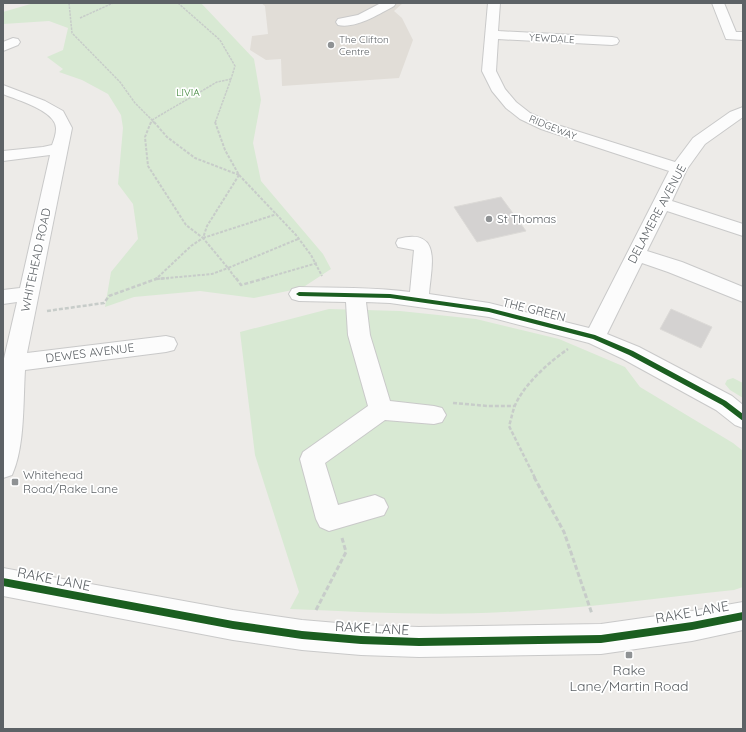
<svg xmlns="http://www.w3.org/2000/svg" width="746" height="732" font-family="Quicksand,sans-serif">
	<style>
		.education { fill: #e1ddd7 }
		.green { fill: #d8e9d3 }
		.building { fill: #d4d2d1; stroke: #dcdad7 }
		.lines { fill: none; stroke-linecap: round; stroke-linejoin: round }
		.minor-casing { stroke: #c9c9c9; stroke-width: 2 }
		.path-far3 { stroke: #c7ccc9; stroke-width: 1.5; stroke-dasharray: 2.5 1; stroke-linecap: butt }
		.path-far2 { stroke: #c7ccc9; stroke-width: 2; stroke-dasharray: 3 1.5; stroke-linecap: butt }
		.path-far1 { stroke: #c7ccc9; stroke-width: 2.5; stroke-dasharray: 4 2; stroke-linecap: butt }
		.path { stroke: #c7ccc9; stroke-width: 3; stroke-dasharray: 5 2.5; stroke-linecap: butt }
		.minor { fill: #fcfcfc; fill-rule: evenodd }
		.cycleway-casing { stroke: #fff; stroke-width: 2 }
		.cycleway { fill: #1b5e20; fill-rule: evenodd }
		.poi-dot { fill: #8f9294; stroke: #fff; stroke-width: 1.5 }
		.labels { text-anchor: middle; stroke-width: 3.5; stroke-linejoin: round; paint-order: stroke }
		.far-street-label { font-size: 10px; fill: #5d6266; stroke: #fff }
		.far-poi-label { font-size: 10px; fill: #5d6266; stroke: #fff; text-anchor: start }
		.far-park-label { font-size: 10px; fill: #378131; stroke: #fff }
		.street-label { font-size: 12px; fill: #5d6266; stroke: #fff }
		.poi-label { font-size: 12px; fill: #5d6266; stroke: #fff; text-anchor: start }
		.near-street-label { font-size: 14px; fill: #5d6266; stroke: #fff }
		.near-poi-label { font-size: 14px; fill: #5d6266; stroke: #fff }
	</style>
	<rect width="100%" height="100%" fill="#edebe8"/>
	<!-- education -->
	<path class="education" d="M261,3h142l-9,8 8,7 11,22 -14,38 -117,8 -1,-27 -15,1 -16,-10 2,-14 16,-2 -3,-28z"/>
	<!-- green -->
	<path class="green" d="M34,3h167l53,56 7,41 -8,43 8,38 62,73 8,15 -29,19 -48,10 -54,-7 -66,6 -29,10 6,-35 27,-33 -5,-35 -15,-20 5,-56 -2,-13 -13,-21 -26,-14 -23,-8 4,-3 -16,-12 16,-7 5,-22 -19,-7 -46,3v-12z
		M329,309l71,2 76,8 83,20 66,28 15,20 93,56 10,8v136l-9,3c-76,8 -153,19 -229,22 -71,4 -144,0 -215,-3l9,-17 -44,-137 -15,-123z
		M733,378l10,5v15l-13,-8 -5,-6 2,-4z"/>
	<!-- building -->
	<path class="building" d="M501,197l25,34 -49,11 -23,-35z
		M671,309l41,18 -11,21 -41,-19z"/>
	<g class="lines">
		<!-- minor casing -->
		<g class="minor-casing">
			<path id="minor" d="M381,3h15l-2,3c-15,8 -38,23 -56,19l-2,-3 2,-3 20,-4z
				M488,3h12l-2,28 114,6 5,1 2,3 -2,3 -5,1 -114,-6 -2,32 9,18 11,13 14,11 21,10 124,39 18,-24 37,-26 13,-5v10l-38,27 -18,25 -15,32 71,23v12l-76,-25 -20,40 35,11 61,25v15l-75,-30 -26,-9 -35,71 32,13 93,49 11,9v23l-8,-3 -19,-15 -93,-51 -34,-16 -100,-26 -99,-14 -24,-1 4,33 20,66 44,5 8,2 4,7 -4,7 -8,2 -49,-4 -60,43 13,42 37,-10 9,4 4,8 -4,8 -55,16 -9,-4 -4,-8 -16,-60 3,-7 65,-46 -20,-71 -2,-33 -47,-1 -7,-2 -3,-5 3,-5 7,-2c37,1 74,0 111,5l4,-42 -16,-3 -2,-4 2,-4c45,-12 33,28 31,55l60,9 100,25 80,-157 -128,-42 -21,-10 -14,-11 -14,-17 -10,-20z
				M712,3h12l12,29h7v8l-17,-1z
				M13,38l5,1 2,3 -2,3 -15,6v-9z
				M3,85l42,16 18,10 9,17 -45,225 139,-17 8,2 3,6 -3,6 -8,2 -141,18c-2,31 0,77 -13,105l-9,3v-115l14,-61 -14,2v-14l17,-2 30,-133 -47,6v-10l40,-4 9,-2c2,-5 4,-11 4,-16 1,-18 -39,-29 -53,-35z
				M3,568l230,42 69,10 59,5 58,2 182,-3 91,-13 51,-9v28l-51,11 -91,13 -182,3 -58,-2 -59,-5 -69,-10 -230,-44z"/>
		</g>
		<!-- path-far3 -->
		<path class="path-far3" d="M69,3l3,30 48,49 15,21 17,17 -1,3
			M178,3l42,37 15,26 -4,13
			M80,18l33,-15
			M154,123l-2,-3 65,-38 14,-3 -16,44"/>
		<!-- path-far2 -->
		<path class="path-far2" d="M151,122l-6,15 3,29 38,59 17,13 -12,8 -35,33
			M154,122l13,15 28,21 44,17
			M215,122l10,28 14,25
			M239,175l57,60 15,20 11,21
			M239,175l-32,51 -4,12 25,30 70,-29
			M203,238l74,-24
			M157,279l55,-5 16,-6 8,11
			M262,279l55,-16"/>
		<!-- path-far1 -->
		<path class="path-far1" d="M157,278l-1,1 13,-1
			M236,278l5,7 25,-7
			M47,311l57,-8 5,-7 47,-17
			M453,403l35,3h26
			M535,478l-26,-52c2,-6 3,-12 5,-18 8,-22 35,-46 54,-59"/>
		<!-- path -->
		<path class="path" d="M534,477l30,55 28,82
			M316,610l30,-58 -4,-14"/>
		<!-- minor -->
		<use href="#minor" class="minor"/>
		<!-- cycleway casing -->
		<g class="cycleway-casing">
			<path id="cycleway" d="M299,292l91,2 99,14 106,27 38,16 93,50 17,13v7l-21,-16 -93,-50 -36,-16 -104,-27 -99,-14 -91,-2 -3,-2z
				M3,578l230,43 69,10 59,5 58,2 182,-3 91,-13 51,-10v8l-51,10 -91,13 -182,3 -58,-2 -59,-5 -69,-10 -230,-43z"/>
		</g>
		<!-- cycleway -->
		<use href="#cycleway" class="cycleway"/>
	</g>
	<!-- markers -->
	<g class="poi-dot">
		<circle cx="331" cy="45" r="4"/>
		<circle cx="489" cy="219" r="4"/>
		<rect x="11" y="478" width="8" height="8" rx="2"/>
		<rect x="625" y="651" width="8" height="8" rx="2"/>
	</g>
	<g class="labels">
		<!-- far-street labels -->
		<g class="far-street-label">
			<text transform="translate(552 38) rotate(3)" y="4">YEWDALE</text>
			<text transform="translate(553 127) rotate(22)" y="4">RIDGEWAY</text>
		</g>
		<!-- far-poi labels -->
		<g class="far-poi-label">
			<text x="339" y="43">The Clifton<tspan x="339" dy="12">Centre</tspan></text>
		</g>
		<!-- far-park labels -->
		<g class="far-park-label">
			<text x="188" y="96">LIVIA</text>
		</g>
		<!-- street labels -->
		<g class="street-label">
			<text transform="translate(657 214) rotate(-62)" y="4">DELAMERE AVENUE</text>
			<text transform="translate(36 260) rotate(-78)" y="4">WHITEHEAD ROAD</text>
			<text transform="translate(534 310) rotate(14)" y="4">THE GREEN</text>
			<text transform="translate(90 353) rotate(-7)" y="4">DEWES AVENUE</text>
		</g>
		<!-- poi labels -->
		<g class="poi-label">
			<text x="497" y="223">St Thomas</text>
			<text x="23" y="479">Whitehead<tspan x="23" dy="14">Road/Rake Lane</tspan></text>
		</g>
		<!-- near-street labels -->
		<g class="near-street-label">
			<text transform="translate(54 579) rotate(11)" y="5">RAKE LANE</text>
			<text transform="translate(692 612) rotate(-10)" y="5">RAKE LANE</text>
			<text transform="translate(372 628) rotate(3)" y="5">RAKE LANE</text>
		</g>
		<!-- near-poi labels -->
		<g class="near-poi-label">
			<text x="629" y="675">Rake<tspan x="629" dy="16">Lane/Martin Road</tspan></text>
		</g>
	</g>
	<!-- border -->
	<rect width="746" height="732" fill="none" stroke="#5d6266" stroke-width="8"/>
</svg>
